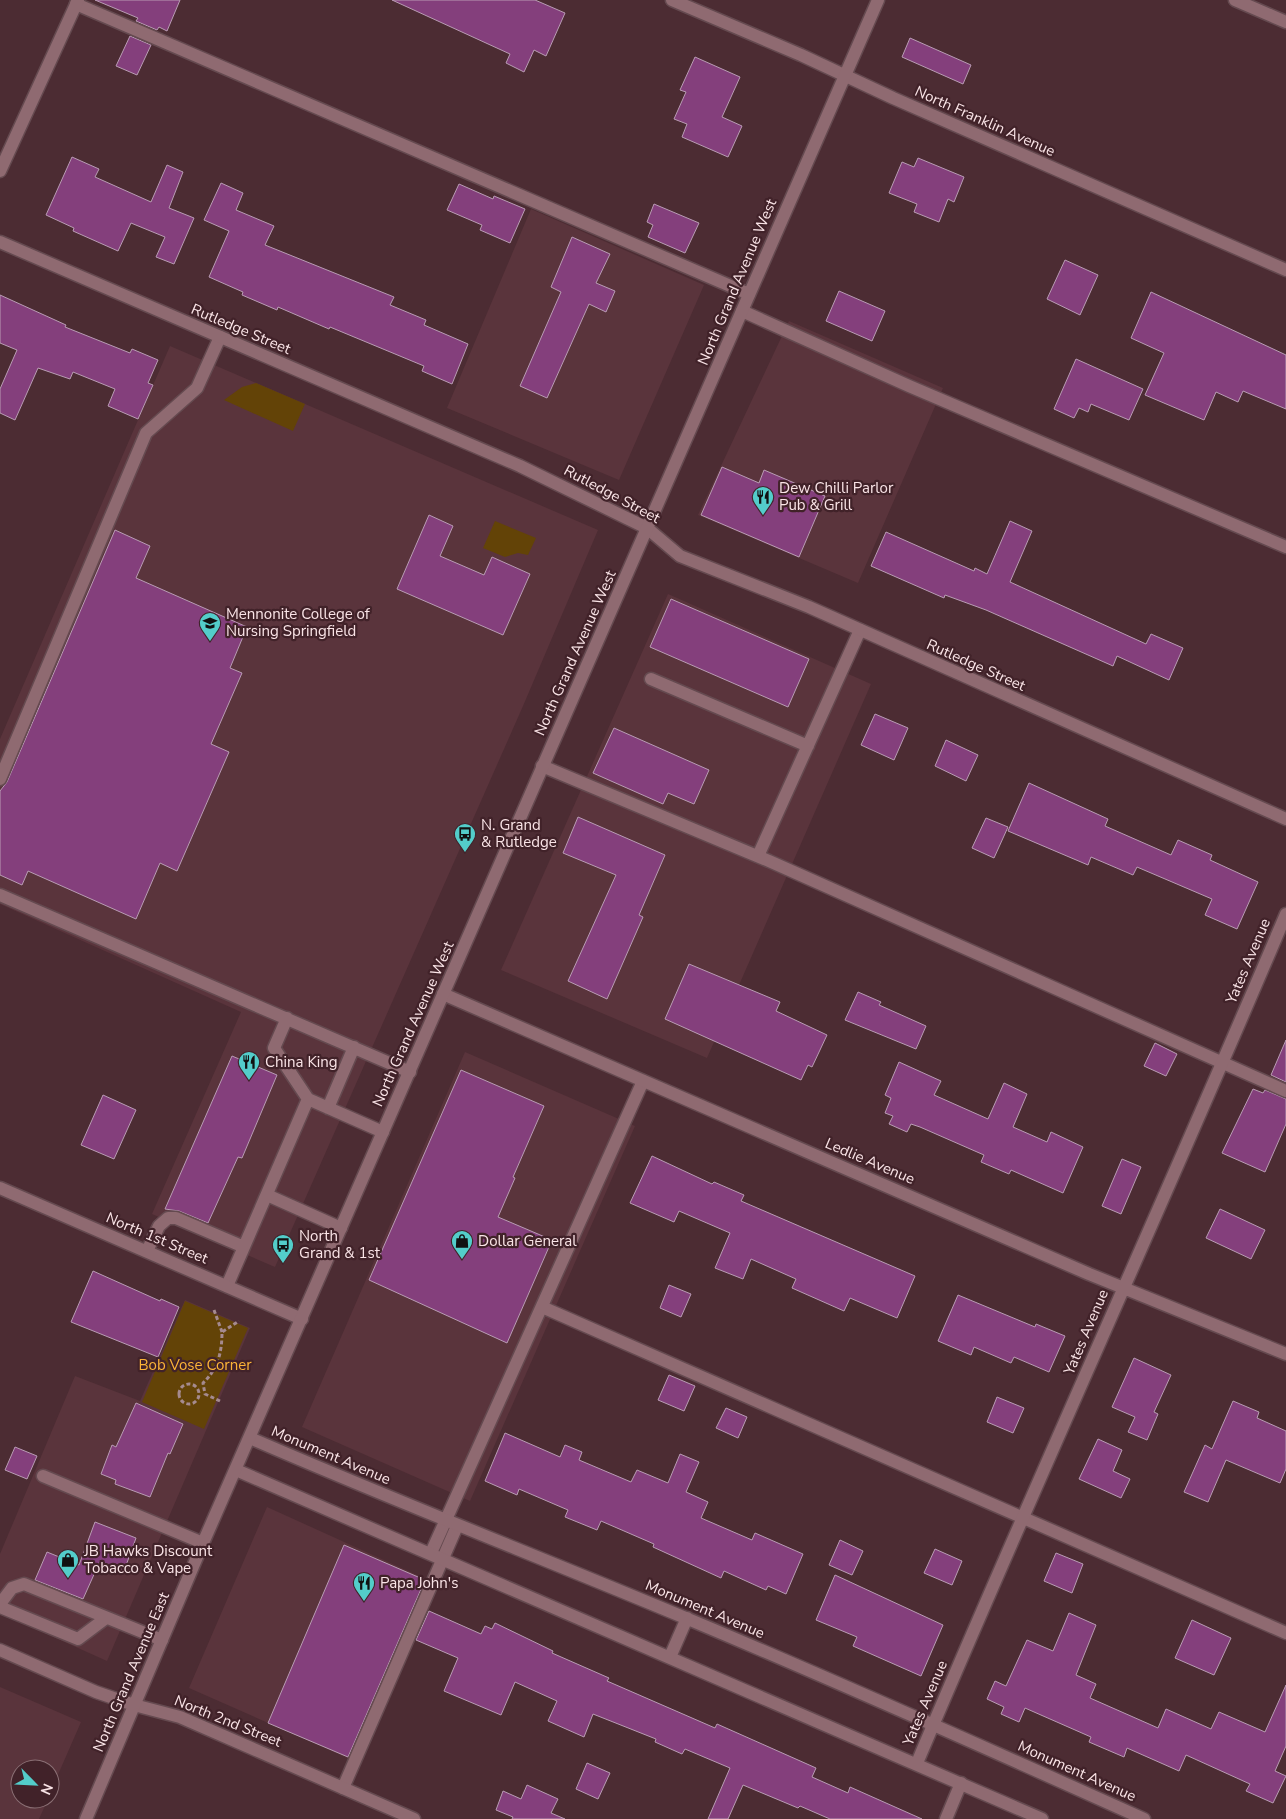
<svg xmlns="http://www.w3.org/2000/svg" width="1286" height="1819" font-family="'Nunito Sans',sans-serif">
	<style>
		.built { fill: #5a343c }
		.green { fill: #634307 }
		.building { fill: #843f7c; stroke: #b99cb4 }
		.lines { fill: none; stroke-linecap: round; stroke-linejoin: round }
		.lane-casing { stroke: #654a50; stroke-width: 15 }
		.street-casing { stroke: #654a50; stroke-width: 15 }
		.secondary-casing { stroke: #654a50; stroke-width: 15 }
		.path { stroke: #a58a8f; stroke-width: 3; stroke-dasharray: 4 2.5; stroke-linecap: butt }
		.lane { stroke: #8f6a71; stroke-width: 12 }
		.street { stroke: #8f6a71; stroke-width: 12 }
		.secondary { stroke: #8f6a71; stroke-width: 12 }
		.labels { text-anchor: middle; stroke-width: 4.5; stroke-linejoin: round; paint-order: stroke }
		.street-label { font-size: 15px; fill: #fae4e7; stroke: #412229 }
		.poi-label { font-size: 15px; fill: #fae4e7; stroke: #412229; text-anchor: start }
		.park-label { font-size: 15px; fill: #fcb437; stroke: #412229 }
	</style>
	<rect width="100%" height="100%" fill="#4c2c33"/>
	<!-- built -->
	<path class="built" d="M531,209l173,76 -85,195 -172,-72z
		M789,321l154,67 -85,195 -160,-68z
		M170,346l428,184 -75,176 -248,561 -123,-53 89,-202 -241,-108v-165z
		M668,594l203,90 -164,374 -206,-88z
		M465,1052l170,74 -165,375 -168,-74z
		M185,1300l65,28 -143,333 -107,-48v-59l75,-178 65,25z
		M267,1507l172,78 -78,179 -172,-76z
		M0,1687l81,35 -31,71v-24h-30v30h28l-9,20h-39z"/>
	<!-- green -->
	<path class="green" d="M256,383l49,21 -12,27 -69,-31 18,-13z
		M495,521l41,17 -8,17 -10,-2 -13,4 -22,-9z
		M185,1301l63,27 -44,101 -62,-27z"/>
	<!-- building -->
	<path class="building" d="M95,0h85l-13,31 -8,-4 -2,3 -21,-9 2,-3z
		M392,0h143l30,13 -19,43 -12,-6 -10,22 -18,-9 4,-9z
		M130,36l21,9 -14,30 -21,-9z
		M910,38l61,27 -8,19 -61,-27z
		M695,57l45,20 -18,40 20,9 -14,31 -46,-20 5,-13 -13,-5 12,-27 -6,-2z
		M72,157l27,12 -4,8 56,25 16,-37 16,7 -14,36 25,10 -20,46 -18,-7 9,-20 -34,-14 -13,28 -45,-20 1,-3 -28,-13z
		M918,158l46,19 -10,25 -6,-3 -9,23 -25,-10 3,-8 -28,-11 13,-31 12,5z
		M221,183l22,10 -7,17 38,16 -9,19 129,52 -4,8 36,15 -2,5 44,19 -16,40 -30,-13 2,-5 -94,-39 -1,2 -51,-22 -1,3 -35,-15 1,-3 -34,-15 20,-46 -25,-11z
		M459,184l34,15 1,-3 31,13 -15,34 -30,-13 2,-5 -35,-15z
		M654,204l45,19 -14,30 -37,-16 5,-12 -6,-3z
		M572,237l38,17 -14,29 19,8 -9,21 -17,-8 -42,94 -27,-12 41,-94 -10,-5z
		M1065,260l33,15 -18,40 -33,-16z
		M839,291l46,20 -13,30 -46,-20z
		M1151,292l135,63v54l-43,-18 -5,11 -22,-10 -12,28 -59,-25 19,-42 -33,-15z
		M0,295l66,30 -1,2 65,26 2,-4 26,11 -10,23 5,2 -15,34 -30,-13 7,-17 -42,-17 -3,7 -32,-11 -23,52 -15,-7v-24l17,-39 -17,-7z
		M1076,359l67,30 -14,31 -38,-16 -3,8 -9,-4 -5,10 -20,-9z
		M722,467l37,16 5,-13 61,26 -26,61 -98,-42z
		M429,515l24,11 -13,30 44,19 8,-18 38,17 -27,61 -106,-46z
		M1010,521l22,10 -22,51 136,62 5,-10 32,14 -14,32 -52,-24 -4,10 -127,-56 -41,-15 -1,3 -73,-32 15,-34 88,39 1,-3 12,6z
		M115,530l35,16 -14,32 111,49 -17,41 12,5 -31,71 18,8 -52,119 -17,-8 -24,56 -108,-48 -6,14 -22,-10v-84l7,-9z
		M671,599l138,60 -21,48 -138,-60z
		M875,714l33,14 -14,32 -33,-15z
		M614,728l95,42 -15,34 -26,-11 -5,11 -70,-31z
		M946,740l32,15 -12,26 -31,-15z
		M1029,783l79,36 -3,7 66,29 7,-15 34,15 -2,5 48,22 -21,47 -32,-14 7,-16 -75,-32 -4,8 -42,-18 -3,8 -80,-34z
		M578,817l87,38 -26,60 4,2 -36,82 -39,-18 48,-106 -53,-22z
		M986,818l22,9 -14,31 -22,-10z
		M689,964l91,38 -4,9 51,24 -15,32 -4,-2 -7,15 -136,-61z
		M858,992l23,10 -2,3 47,21 -10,23 -71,-29z
		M1286,1040v42l-15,-7z
		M1155,1043l22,11 -11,22 -22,-10z
		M232,1056l45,19 -35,83 -4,-1 -30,66 -29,-12 -14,-2z
		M899,1062l42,19 -7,14 54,24 16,-36 23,11 -14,33 34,15 4,-10 32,15 -20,46 -52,-23 -2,4 -28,-12 3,-7 -64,-28 -9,-3 -4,8 -18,-8 4,-8 -8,-3 6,-15 -6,-3z
		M461,1070l83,36 -31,71 2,1 -17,39 54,23 -45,103 -138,-63z
		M1253,1089l10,4 2,-3 21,9v25l-21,48 -43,-19z
		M103,1095l33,15 -22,49 -33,-14z
		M652,1156l60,28 2,-2 30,13 -3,6 174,75 -18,42 -47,-20 -6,13 -52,-23 4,-9 -45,-20 -8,20 -28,-11 15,-35 -51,-22 -5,11 -44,-19z
		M1122,1159l19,8 -20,47 -19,-8z
		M1220,1209l45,21 -14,29 -45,-21z
		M93,1271l67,30 1,-2 18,8 -21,50 -87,-35z
		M669,1285l22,9 -10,23 -21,-9z
		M958,1295l77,32 1,-3 29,12 -16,36 -35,-15 -3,6 -37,-16 -3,8 -33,-14z
		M1134,1358l37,17 -17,37 4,2 -11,26 -19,-8 7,-15 -23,-10z
		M669,1375l26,11 -11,25 -26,-11z
		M997,1397l27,11 -11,25 -26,-11z
		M1233,1401l26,11 -2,6 29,13v38l-6,14 -54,-23 -18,42 -24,-10 21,-47 7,4z
		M136,1403l47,21 -13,30 -2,-1 -18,44 -35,-13 1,-4 -15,-6 11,-29 4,2z
		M726,1408l21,9 -9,21 -22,-10z
		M505,1433l55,24 5,-12 17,7 -3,8 52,22 6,-12 31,13 12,-29 19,8 -13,30 22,10 -7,16 51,22 3,-7 48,21 -17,40 -18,-8 -2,4 -42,-19 -3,7 -68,-31 1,-3 -53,-23 -4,9 -32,-13 3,-7 -49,-21 -2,6 -32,-14z
		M1098,1439l24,11 -9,21 17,8 -9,19 -42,-19z
		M15,1447l22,9 -10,23 -22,-9z
		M95,1522l41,16 -12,33 -24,-10 -17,38 -48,-19 12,-28 32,13z
		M840,1540l23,11 -11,24 -23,-10z
		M344,1545l81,35 -77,177 -80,-34z
		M935,1549l27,12 -10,24 -28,-12z
		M1056,1553l27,11 -11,29 -28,-12z
		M835,1575l108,50 -22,51 -68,-30 4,-9 -41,-17z
		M429,1611l52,23 4,-8 7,3 3,-6 58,28 -1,2 57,25 -2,3 108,47 2,-4 99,44 -4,9 36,16 2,-6 72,32h-92l-30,-13 -2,2 -55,-23 -15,34h-20l22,-51 -45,-19 -3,5 -27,-12 1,-3 -63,-25 -9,23 -36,-16 9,-20 -42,-19 -14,33 -57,-24 14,-33 -42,-18z
		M1069,1613l27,12 -20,50 20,9 -6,14 68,30 8,-19 45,20 8,-17 46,20 21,-47v61l-11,25 11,5 -13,27 -27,-12 4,-7 -64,-29 -7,16 -52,-23 -3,9 -35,-15 2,-5 -66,-29 -6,14 -18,-8 3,-7 -17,-8 8,-18 11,5 21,-46 26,11z
		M1192,1620l39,18 -17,37 -39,-17z
		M587,1763l23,10 -12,26 -22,-10z
		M527,1785l31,14 -7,14 14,6h-53l1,-2 -17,-7 7,-19 18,8z"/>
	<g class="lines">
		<!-- lane casing -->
		<g class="lane-casing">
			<path id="lane" d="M1235,0l51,22
				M76,4l673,290
				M742,311l167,75 377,161
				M651,679l157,67
				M542,766l227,95 517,230
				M0,779l146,-346 51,-45 23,-51
				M758,856l102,-226
				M0,895l410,177
				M308,1099l75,33
				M328,1108l26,-61
				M267,1195l74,33
				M147,1251l12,-25 9,-8h8l68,29
				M227,1286l81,-187 -34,-51 13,-30
				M542,1307l744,326
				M43,1476l160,67
				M431,1553l212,-472
				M0,1604l12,-16 12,-4 138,56
				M0,1607l78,32 28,-21
				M343,1788l114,-262
				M946,1819l15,-36"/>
		</g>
		<!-- street casing -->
		<g class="street-casing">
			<path id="street" d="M672,0l129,55 92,43 393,172
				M0,171l78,-171
				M0,242l520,224 127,62 33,28 129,51 477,212
				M443,994l646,280 197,80
				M0,1188l302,131
				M250,1438c145,63 292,120 438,181 153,64 305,132 456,200
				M236,1470l806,349
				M670,1657l17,-39
				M134,1705l46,12 234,102
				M917,1763c120,-284 249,-565 369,-849"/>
		</g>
		<!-- secondary casing -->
		<g class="secondary-casing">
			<path id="secondary" d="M0,1650l96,42 38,13
				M86,1819l117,-276 675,-1543"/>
		</g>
		<!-- path -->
		<path class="path" d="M214,1310l8,22
			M179 1394a10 10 0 1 1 20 0a10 10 0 1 1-20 0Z
			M220,1401l-15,-7 -2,-11c15,-14 19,-31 19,-51l17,-11"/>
		<!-- lane -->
		<use href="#lane" class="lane"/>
		<!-- street -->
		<use href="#street" class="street"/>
		<!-- secondary -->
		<use href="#secondary" class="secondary"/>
	</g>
	<!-- icons -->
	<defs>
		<g id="restaurant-pin" transform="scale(1.125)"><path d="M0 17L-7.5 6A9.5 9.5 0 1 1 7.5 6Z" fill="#53cdca" stroke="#412229"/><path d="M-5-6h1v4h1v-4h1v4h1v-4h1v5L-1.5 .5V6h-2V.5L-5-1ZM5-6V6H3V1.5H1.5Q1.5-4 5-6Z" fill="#111"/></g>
		<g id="university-pin" transform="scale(1.125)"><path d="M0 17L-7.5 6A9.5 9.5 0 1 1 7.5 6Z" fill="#53cdca" stroke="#412229"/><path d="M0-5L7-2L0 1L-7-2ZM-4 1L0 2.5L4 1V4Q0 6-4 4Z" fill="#111"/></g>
		<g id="bus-pin" transform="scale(1.125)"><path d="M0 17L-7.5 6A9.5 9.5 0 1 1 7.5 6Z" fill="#53cdca" stroke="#412229"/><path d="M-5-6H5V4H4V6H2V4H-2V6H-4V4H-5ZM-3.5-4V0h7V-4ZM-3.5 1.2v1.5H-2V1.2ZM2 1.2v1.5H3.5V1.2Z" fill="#111"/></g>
		<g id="shop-pin" transform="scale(1.125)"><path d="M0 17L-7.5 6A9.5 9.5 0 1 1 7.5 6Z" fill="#53cdca" stroke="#412229"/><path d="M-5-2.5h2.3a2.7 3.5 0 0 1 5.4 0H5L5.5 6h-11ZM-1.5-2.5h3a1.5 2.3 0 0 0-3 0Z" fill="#111"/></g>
	</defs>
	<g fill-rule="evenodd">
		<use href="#restaurant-pin" x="763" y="497"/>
		<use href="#university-pin" x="210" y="623"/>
		<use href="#bus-pin" x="465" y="834"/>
		<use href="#restaurant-pin" x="249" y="1062"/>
		<use href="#shop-pin" x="462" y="1241"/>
		<use href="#bus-pin" x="283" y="1245"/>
		<use href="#shop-pin" x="68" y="1560"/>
		<use href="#restaurant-pin" x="364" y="1583"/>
	</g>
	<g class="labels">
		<!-- street labels -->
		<g class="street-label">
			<text transform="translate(985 121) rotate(24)" y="5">North Franklin Avenue</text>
			<text transform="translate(737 282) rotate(-67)" y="5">North Grand Avenue West</text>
			<text transform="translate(241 329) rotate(23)" y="5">Rutledge Street</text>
			<text transform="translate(612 494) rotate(28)" y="5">Rutledge Street</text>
			<text transform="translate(575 653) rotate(-66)" y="5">North Grand Avenue West</text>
			<text transform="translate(976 665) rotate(24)" y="5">Rutledge Street</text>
			<text transform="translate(1248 961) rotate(-67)" y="5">Yates Avenue</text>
			<text transform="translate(413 1024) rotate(-66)" y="5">North Grand Avenue West</text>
			<text transform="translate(870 1161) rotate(23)" y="5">Ledlie Avenue</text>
			<text transform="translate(157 1238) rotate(23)" y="5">North 1st Street</text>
			<text transform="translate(1086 1332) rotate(-67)" y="5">Yates Avenue</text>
			<text transform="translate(331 1455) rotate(23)" y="5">Monument Avenue</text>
			<text transform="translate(705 1609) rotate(23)" y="5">Monument Avenue</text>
			<text transform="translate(131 1672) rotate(-67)" y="5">North Grand Avenue East</text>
			<text transform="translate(925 1703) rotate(-67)" y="5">Yates Avenue</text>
			<text transform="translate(228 1721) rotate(22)" y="5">North 2nd Street</text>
			<text transform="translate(1077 1771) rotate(24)" y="5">Monument Avenue</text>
		</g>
		<!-- poi labels -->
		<g class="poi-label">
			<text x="779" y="493">Dew Chilli Parlor<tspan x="779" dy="17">Pub &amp; Grill</tspan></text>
			<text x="226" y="619">Mennonite College of<tspan x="226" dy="17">Nursing Springfield</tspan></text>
			<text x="481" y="830">N. Grand<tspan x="481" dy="17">&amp; Rutledge</tspan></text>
			<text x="265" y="1067">China King</text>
			<text x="299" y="1241">North<tspan x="299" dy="17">Grand &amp; 1st</tspan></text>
			<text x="478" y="1246">Dollar General</text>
			<text x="84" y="1556">JB Hawks Discount<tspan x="84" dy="17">Tobacco &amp; Vape</tspan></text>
			<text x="380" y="1588">Papa John's</text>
		</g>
		<!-- park labels -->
		<g class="park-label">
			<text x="195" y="1370">Bob Vose Corner</text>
		</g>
	</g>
	<!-- north arrow -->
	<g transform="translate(35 1784) rotate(114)"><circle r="24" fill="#412229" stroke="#8b7075"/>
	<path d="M0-4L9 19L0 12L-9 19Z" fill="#53cdca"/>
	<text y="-8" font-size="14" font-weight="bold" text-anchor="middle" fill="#fae4e7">N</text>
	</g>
</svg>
